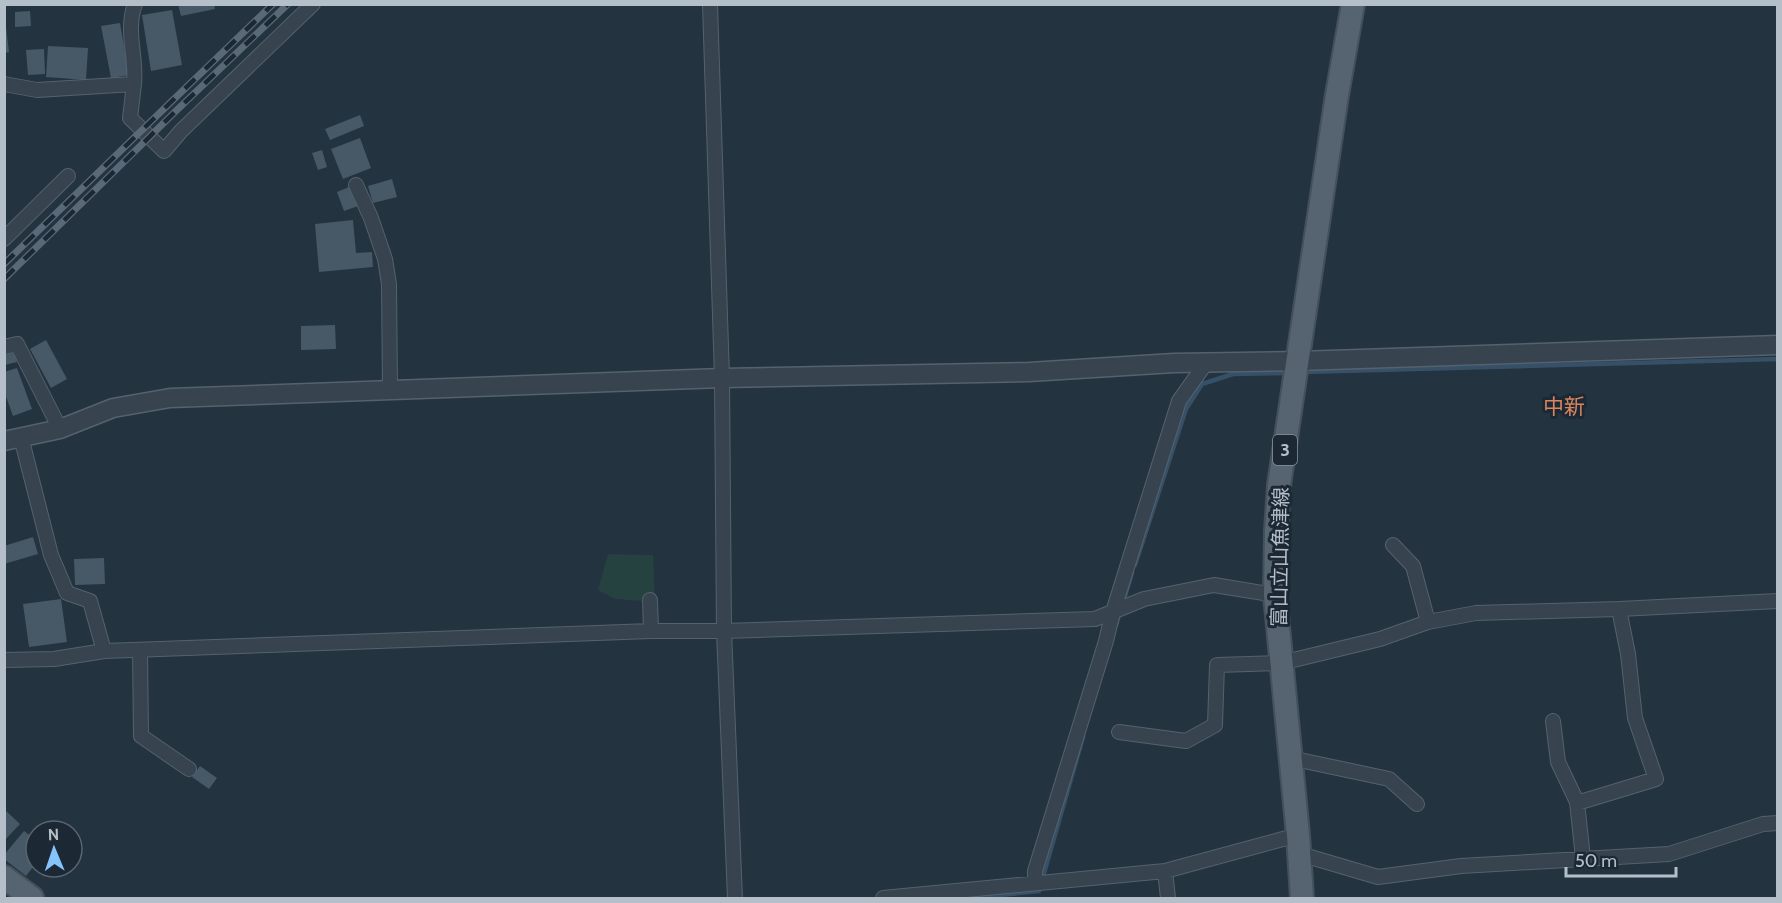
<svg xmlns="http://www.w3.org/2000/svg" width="1782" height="903" font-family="Cabin,'Noto Sans JP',sans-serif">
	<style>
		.green { fill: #254140 }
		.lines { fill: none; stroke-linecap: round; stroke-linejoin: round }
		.stream { stroke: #365167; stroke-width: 4.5 }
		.building { fill: #475966 }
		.minor-casing { stroke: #55626d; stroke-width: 16 }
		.tertiary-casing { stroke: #55626d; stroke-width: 21 }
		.primary-casing { stroke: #44505c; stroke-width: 26 }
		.minor { stroke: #37444f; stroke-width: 14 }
		.tertiary { stroke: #37444f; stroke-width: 18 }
		.primary { stroke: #556470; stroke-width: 22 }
		.rail-casing { stroke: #596977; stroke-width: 7 }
		.rail { stroke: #1c2935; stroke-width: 4.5; stroke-dasharray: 14; stroke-linecap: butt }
		.labels { text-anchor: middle; stroke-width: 6; stroke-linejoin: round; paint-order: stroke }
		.shield { fill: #1c2935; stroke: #86929d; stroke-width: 1.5 }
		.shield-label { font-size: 18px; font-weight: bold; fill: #b4bfca }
		.street-label { font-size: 20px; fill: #b4bfca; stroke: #1c2935 }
		.neighbourhood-label { font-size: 21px; fill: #da855f; stroke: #1c2935 }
	</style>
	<rect width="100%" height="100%" fill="#233340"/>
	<!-- green -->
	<path class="green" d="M608,554l45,1 2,44 -12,2 -28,-2 -17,-9z"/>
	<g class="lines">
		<!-- stream -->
		<path class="stream" d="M1303,372l475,-13
			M1135,565l51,-156 16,-25 31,-10 56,-1
			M1116,625l16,-52
			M970,898l69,-7 44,-154"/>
	</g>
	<!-- building -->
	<path class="building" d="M178,4h36l1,5 -34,7z
		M172,10l10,55 -31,6 -9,-56z
		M30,11l1,15 -16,1v-15z
		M120,23l9,52 -18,3 -10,-52z
		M4,27h2l3,25 -5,1z
		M48,46l40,2 -2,32 -40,-3z
		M44,49l1,25 -17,1 -2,-25z
		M360,115l4,11 -34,14 -5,-11z
		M360,138l11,30 -28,11 -12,-30z
		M322,150l5,17 -9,3 -6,-17z
		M392,179l5,18 -24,6 -5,-17z
		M354,185l7,20 -17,6 -7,-19z
		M353,220l3,33 16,-1 1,15 -54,5 -4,-48z
		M335,325l1,24 -35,1v-24z
		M46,340l21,39 -16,9 -21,-39z
		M14,353l3,9 -12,3 -1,-10z
		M17,368l15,41 -19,7 -9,-25v-19z
		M33,537l5,17 -34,10v-18z
		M104,558l1,26 -30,1 -1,-26z
		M61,599l6,43 -38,5 -6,-43z
		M200,766l17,12 -8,11 -17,-12z
		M4,809l16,15 -16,17z
		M24,831l12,9v23l-10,13 -22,-17v-4z"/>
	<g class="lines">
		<!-- minor casing -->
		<g class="minor-casing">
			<path id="minor" d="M710,4l12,374 2,253 11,267
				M4,84l33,6 97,-6c3,-27 -9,-53 1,-80
				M134,84l-4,34 34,33 17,-20 132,-127
				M356,185l15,33 14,41 4,25 1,106
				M4,239l64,-63
				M4,347l13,-3 43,85
				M21,437l30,118 16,38 23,8 14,50
				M1393,545l20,21 15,56
				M650,600l1,31
				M140,650l1,86 48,33
				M4,660l50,-1 50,-8 547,-20h73l371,-12 49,-20 70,-14 61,10
				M1553,721l5,41 19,40 6,56
				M1119,732l67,9 29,-16 2,-60 64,-2 99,-24 48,-17 48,-9 143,-4 159,-8
				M1290,758l99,21 28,25
				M1577,803l79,-24 -21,-61 -7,-64 -9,-45
				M1300,854l78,23 83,-11 208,-12 94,-30 15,-1
				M1165,871l3,27
				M1035,883v-12l71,-230 7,-29 66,-211 27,-38
				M883,898l282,-27 133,-36"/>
		</g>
		<!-- tertiary casing -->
		<g class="tertiary-casing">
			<path id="tertiary" d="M4,441l56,-12 53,-21 57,-10 552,-20 307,-6 145,-9 125,-2 479,-16"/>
		</g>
		<!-- primary casing -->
		<g class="primary-casing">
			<path id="primary" d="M4,877l28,21
				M1302,898l-4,-63 -23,-240 1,-64 3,-46 58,-390 16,-91"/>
		</g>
		<!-- minor -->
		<use href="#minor" class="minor"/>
		<!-- tertiary -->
		<use href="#tertiary" class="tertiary"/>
		<!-- primary -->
		<use href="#primary" class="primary"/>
		<!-- rail casing -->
		<g class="rail-casing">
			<path id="rail" d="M4,264l169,-164 100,-96
				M4,279l175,-171 109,-104"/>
		</g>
		<!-- rail -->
		<use href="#rail" class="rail"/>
	</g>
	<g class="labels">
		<!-- shield labels -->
		<rect class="shield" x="1273" y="435" width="24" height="30" rx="4.5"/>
		<g class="shield-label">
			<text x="1285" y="456">3</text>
		</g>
		<!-- street labels -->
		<g class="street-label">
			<text transform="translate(1280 557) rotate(-89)" y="7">富山立山魚津線</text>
		</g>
		<!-- neighbourhood labels -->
		<g class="neighbourhood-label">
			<text x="1564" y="414">中新</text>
		</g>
	</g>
	<!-- border -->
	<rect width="1782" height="903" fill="none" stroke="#b4bfca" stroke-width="12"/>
	<!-- north arrow -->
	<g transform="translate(54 849) rotate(358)"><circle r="28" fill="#1c2935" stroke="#596571" stroke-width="1.5"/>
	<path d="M0-4.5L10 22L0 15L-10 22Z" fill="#86c3fd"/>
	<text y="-9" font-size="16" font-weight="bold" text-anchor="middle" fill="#b4bfca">N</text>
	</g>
	<!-- scale -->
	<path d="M1566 867v9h110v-9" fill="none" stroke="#b4bfca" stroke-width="3"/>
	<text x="1575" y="867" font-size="18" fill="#b4bfca" stroke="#1c2935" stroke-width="4.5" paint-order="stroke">50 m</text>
</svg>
